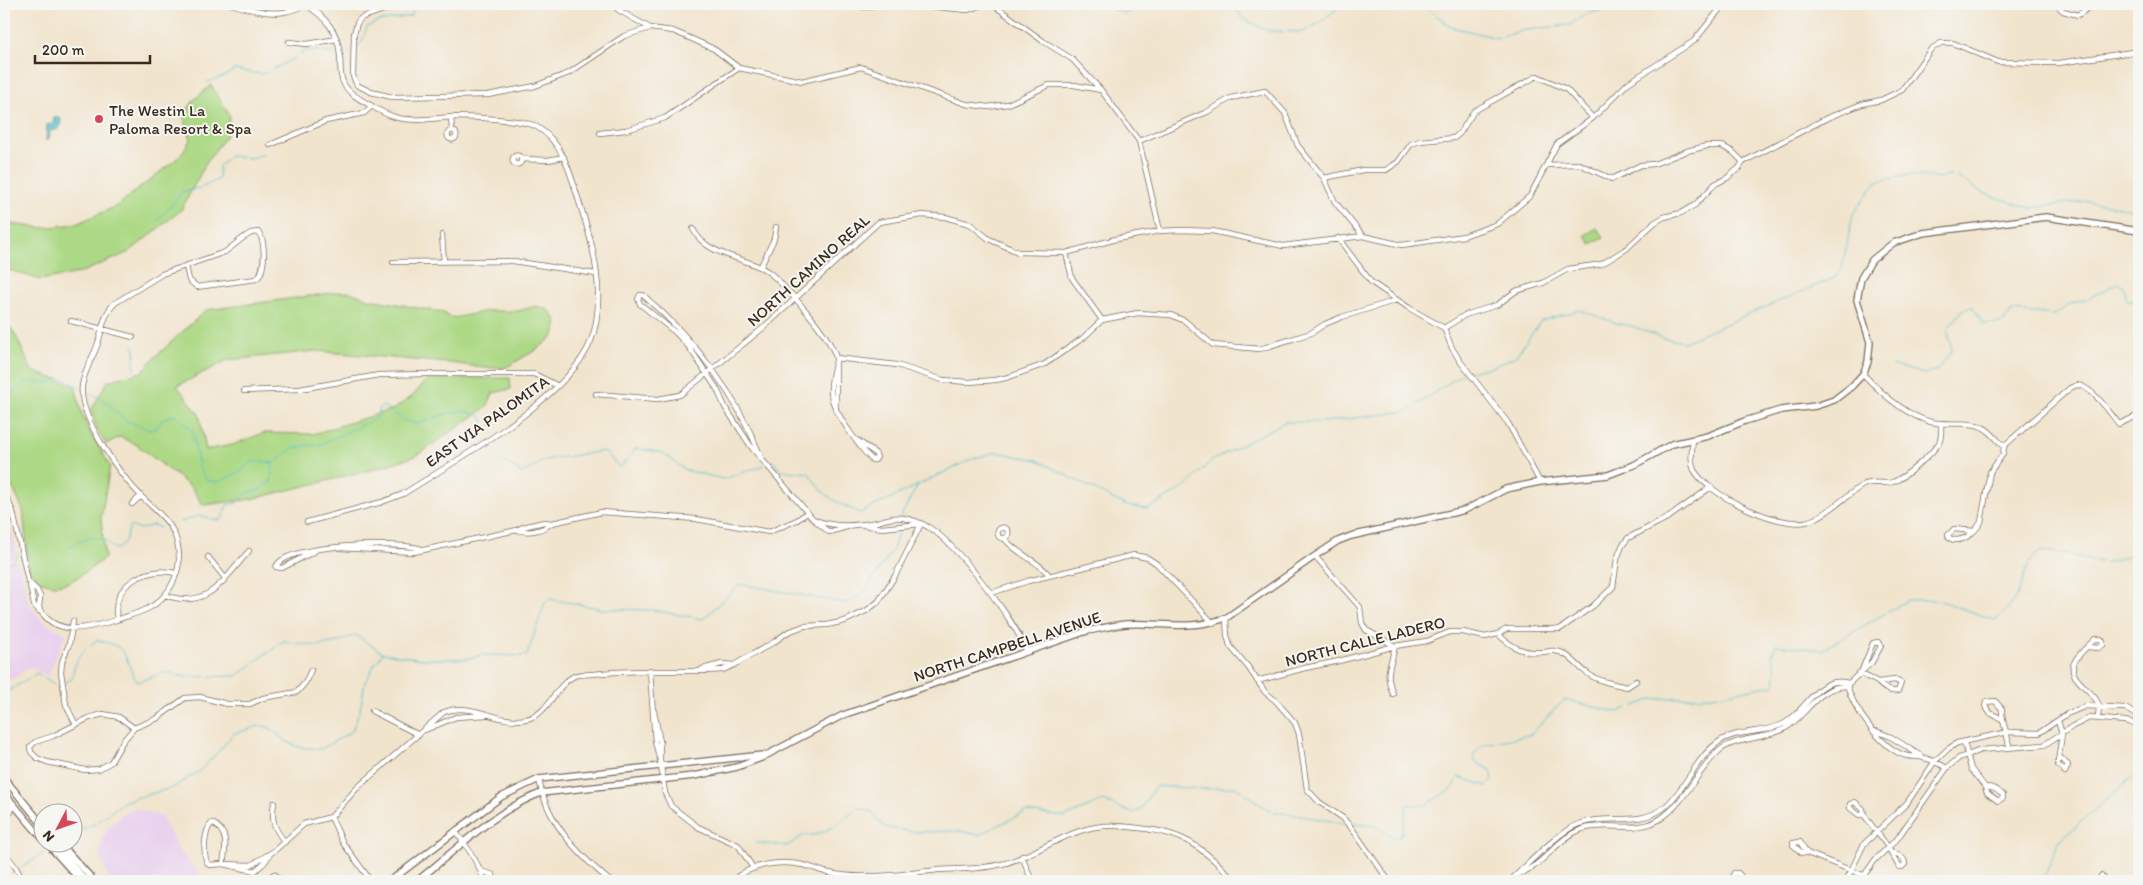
<svg xmlns="http://www.w3.org/2000/svg" width="2143" height="885" font-family="Itim,sans-serif">
	<style>
		.built { fill: #e9d2ee }
		.green { fill: #add986; stroke: #748252 }
		.water { fill: #53bfcd; stroke: #477476 }
		.lines { fill: none; stroke-linecap: round; stroke-linejoin: round }
		.stream { stroke: #53bfcd; stroke-width: 1 }
		.minor-casing { stroke: #7b6b5b; stroke-width: 6 }
		.major-casing { stroke: #7b6b5b; stroke-width: 8 }
		.minor { stroke: #fff; stroke-width: 4.5 }
		.major { stroke: #fff; stroke-width: 5.5 }
		.poi-dot { fill: #d1495b; stroke: #f6f6f2; stroke-width: 2 }
		.labels { text-anchor: middle; stroke-width: 4; stroke-linejoin: round; paint-order: stroke }
		.poi-label { font-size: 16px; fill: #3b2a1e; stroke: #f6f6f2; text-anchor: start }
		.street-label { font-size: 16px; fill: #3b2a1e; stroke: #f6f6f2 }
	</style>
	<rect width="100%" height="100%" fill="#f6f6f2"/>
	<filter id="ink" filterUnits="userSpaceOnUse"><feTurbulence type="fractalNoise" baseFrequency=".02" numOctaves="2"/><feDisplacementMap in="SourceGraphic" scale="10" xChannelSelector="R" yChannelSelector="G"/><feConvolveMatrix kernelMatrix="1 2 1 2 8 2 1 2 1" color-interpolation-filters="sRGB"/></filter>
	<filter id="wash" filterUnits="userSpaceOnUse"><feTurbulence type="fractalNoise" baseFrequency=".0096" numOctaves="4" result="noise"/><feDisplacementMap in="SourceGraphic" scale="20" xChannelSelector="R" yChannelSelector="G"/><feGaussianBlur stdDeviation="1.12" result="paint"/><feColorMatrix in="noise" values="0 0 0 0 0 0 0 0 0 0 0 0 0 0 0 0 0 1.4 0 .05"/><feComposite in="paint" operator="in"/></filter>
	<g filter="url(#wash)">
		<rect width="100%" height="100%" fill="#f1e4cd"/>
		<!-- built -->
		<path class="built" d="M4,502l13,51 -4,7 -9,2z
			M19,561l8,35 5,12 6,8 11,9 17,9 -18,42 -18,-9 -19,13 -7,-4v-111z
			M135,808l27,9 17,34 26,30h-42l-7,-2 -6,2h-40l-10,-23 2,-14 4,-14 17,-16z"/>
		<!-- green -->
		<path class="green" d="M211,85l19,31 -3,18 -21,29 -25,47 -52,42 -49,21 -40,7 -30,-10 -6,3v-50l38,5 34,-4 41,-18 62,-49 12,-18 -8,-23 11,-16z
			M1597,228l7,9 -13,7 -6,-9z
			M340,292h10l19,7 72,13 12,6 35,-7h30l18,-5 13,4 8,11 -3,15 -18,14 -31,18h-21l-25,-4 -143,-13 -88,9 -51,26 22,28 7,36 26,-5 32,-12 49,1 81,-25 19,-13 14,-17 83,-1 1,11 -18,4 -6,14 -71,49 -49,15 -115,28 -49,6 -12,-18 -54,-42 -17,-8 -14,7 -9,-14 -6,-20 17,-29 34,-9 10,-12 54,-50z
			M4,321l10,11 18,39 43,15 6,25 8,20 21,35 -9,52 4,40c-25,17 -48,43 -76,13l-6,-61 -19,-41z"/>
		<!-- water -->
		<path class="water" d="M57,116l4,3 -1,8 -4,3 -7,1 1,5 -4,5 1,-16 6,-1 1,-6z"/>
		<g class="lines">
			<!-- stream -->
			<path class="stream" d="M1101,4l23,10 21,-10
				M1234,4l8,14 26,13 35,1 18,-10 22,-18
				M1422,4l29,23 47,11 27,-8 44,-5 18,-11 39,-10
				M4,6l9,-2
				M356,47l6,-5 5,-15 10,-5 34,-6 5,-12
				M323,52l11,2
				M300,55l6,-5 12,1
				M272,70l23,-12
				M207,82l16,-5 11,-7 28,4 5,-2
				M157,221l15,-16 9,-13 22,-5 16,-8v-13l10,-10 21,2 15,-4
				M133,345l2,5 -1,20
				M1893,365l31,9 13,-4 15,-20 -5,-21 17,-20 8,-3 11,18 19,-1 10,-12 42,4 18,-12 12,-3 34,-17 6,5 3,13h12
				M83,390l19,9 23,21 26,10 5,-2 7,-9 7,-3h7l15,14 7,37 4,8 5,6 11,1 19,-9 15,-12 21,2
				M4,396l15,-8 7,-7 25,2 5,-5c10,0 15,5 24,10
				M277,460l16,-12 29,-4 56,-27 1,-8 4,-3 22,15 12,3 31,-11 18,-2 16,6 4,15
				M499,461l12,4 10,8 10,-4 13,-9 60,-9 16,17 16,-20 27,5 22,17 38,9 42,-14
				M768,463l5,-2 7,9 29,3c15,24 26,29 51,40l112,-54 24,-7 41,8 90,46 21,3 37,-22 26,-26 74,-39h39l84,-11 55,-38 29,-6 24,-11 25,-35 38,-11 40,14 13,2 31,12 21,4 152,-65 6,-9 11,-54 24,-33 32,-6 31,3 14,-3 29,18 48,15 56,-7 52,10
				M180,522l19,-6 17,4 6,-1 5,-14 10,-2 11,-11 9,-1 14,-9 2,-19
				M900,524l2,-10 16,-29
				M69,547c13,-7 27,-15 39,-4 4,4 4,5 10,6l7,-8 5,-15 10,3 13,-4 7,3
				M25,551l3,-1
				M4,564l10,-3 5,-8
				M65,682l7,-3c2,-19 9,-28 25,-39 7,2 18,4 23,9 9,8 9,23 18,33l28,-10 17,5 54,-1 46,-35 33,5 22,-4 18,-7 27,18
				M4,694l33,-21 20,13 2,-1
				M1634,706l19,-7 59,-3 62,-11 2,-16 -4,-14 4,-10 46,5 86,-50h30l57,20c9,-6 21,-21 25,-31 6,-15 7,-29 21,-38l22,2 42,10 28,-9 4,1
				M1351,824l24,2 20,12 6,-2 6,-31h18l28,-17 6,-11 28,9 6,-7 -2,-9 -16,-8 -1,-8 10,-10 46,-9 34,-35 53,12 11,-4
				M72,831h7l17,-8 29,-22 47,-13 29,-18 19,-20 13,-16 26,-8 10,1 17,14 12,6 23,2 23,-13 8,-5 8,-21 5,-28 10,-18 8,-11 40,6h43l16,-4 38,1 7,-1 18,-52 5,-4 53,10 49,1 51,9 37,-35 104,19 17,-7 33,-48 5,-20
				M756,843l31,3 17,-11c19,3 40,-16 55,-27l12,3 13,16 30,5 46,-1 18,4 48,-23 39,5 38,-16 29,12 8,-3 16,-24 46,3 34,-2 34,24 74,12
				M21,868l23,-15
				M2043,881l16,-40 80,-70"/>
		</g>
	</g>
	<g filter="url(#ink)">
		<g class="lines">
			<!-- minor casing -->
			<g class="minor-casing">
				<path id="minor" d="M231,4c14,4 38,11 53,8 7,-1 15,-5 23,-7
					M305,4c19,12 34,27 35,52 1,11 -1,20 5,30 5,8 16,14 25,19 8,5 19,11 28,13 17,4 37,0 54,-1 19,0 37,1 55,3 10,1 21,2 30,7 29,17 35,54 45,84 13,39 24,89 9,130 -23,58 -135,119 -188,153l-21,8 -75,20
					M400,4l-39,14 -4,5 -3,11 -1,42 4,9 14,7 21,5 96,-2 47,-9 34,-13 55,-37 26,-8 23,3 19,8 22,10 25,19 63,13 59,-14 105,37 22,3 20,-3 41,-19h25l27,5
					M611,4l9,7 30,17
					M863,4l1,3 16,-3
					M905,4l63,6 16,-6
					M992,4l51,37 29,18 29,31 38,51 21,90
					M2056,4l7,7 15,4 17,-11
					M289,42l18,2 30,-5
					M451,117l1,14
					M447.5 135a4.5 4.5 0 1 1 9 0a4.5 4.5 0 1 1-9 0Z
					M600,133l26,-3 39,-12 74,-50
					M1139,141l68,-29 24,-14 34,-7 20,22 13,33 26,32 11,24 28,34
					M270,145l56,-24 38,-8 8,-7
					M512.5 160a4.5 4.5 0 1 1 9 0a4.5 4.5 0 1 1-9 0Z
					M522,159l26,1 16,-3
					M1547,165l32,-1 33,15 29,-14 13,-1 33,-13 20,-5h15l11,6 10,10
					M1324,178l39,-8h23l12,-8 13,-18 9,-3 34,-3 6,-5 14,-22 63,-35 29,13 27,29
					M693,229c14,29 55,27 77,44 18,16 63,65 66,86
					M442,235l2,27
					M1338,238l33,44 38,26 35,20 8,20 8,13 48,62 32,59
					M1066,253l6,25 30,42
					M393,262l120,-1 83,13
					M761,266l13,-27 2,-12
					M71,321l62,16
					M1444,328l21,-13 32,-10 19,-14 27,-8 25,-14 34,-5 24,-15 28,-26 10,-6 17,-4 14,-8 20,-21 12,-6 12,-10 4,-6 84,-44 35,-14 19,-4 21,-10 29,-41 10,-6h12l45,19 61,1 80,-12
					M836,358l61,7 46,15 25,2 28,-2 13,-3 36,-13 38,-26 19,-18 36,-7 33,2 14,6 28,24 47,4 51,-16 14,-9 17,-7 55,-17
					M1863,374c18,19 42,41 68,48 17,4 39,-2 53,6 8,4 13,13 20,18
					M244,391l56,-2 79,-14 48,-1h107l24,12
					M596,394l62,5 22,-4 83,-67 116,-106 43,-7 23,2 25,7 19,15 29,13 48,1 50,-14 44,-8 20,-1 32,1 71,15 80,-10 39,9 62,-9 33,-12 33,-28 27,-52 36,-26 35,-35 66,-42 30,-37
					M836,407v-46c-3,10 -7,27 -4,38 4,16 29,50 40,61h3l2,-3 -2,-4 -18,-13
					M1693,439c-1,10 -3,22 1,31 14,25 82,57 111,52 18,-3 41,-27 58,-37 9,-5 20,0 30,-3 13,-5 38,-27 46,-39 3,-6 2,-13 2,-19
					M2004,446l66,-58 7,-3c15,1 33,28 42,39l20,-9
					M761,457c-25,-63 -67,-118 -118,-162h-3l-2,4 2,5 36,29 13,14 28,42 8,18 27,41 61,71
					M4,492l9,20 15,69 9,9 3,6 -1,12c16,30 51,20 77,12 17,-6 35,-9 47,-23 9,-9 16,-26 16,-38 0,-33 -17,-42 -37,-62 -22,-22 -64,-80 -60,-111 2,-13 8,-24 13,-35 8,-17 6,-35 20,-48l47,-29 63,-22 18,-14 8,-5 7,-1c8,7 8,41 -2,47l-59,8 -8,-7 -3,-14
					M132,504l9,-8
					M863,525l19,3 38,-4
					M850,526l-21,6 -16,-13c21,9 42,7 64,3 8,-2 17,-6 26,-4 8,1 19,5 25,9 27,15 89,96 99,125
					M997.5 533a5.5 5.5 0 1 1 11 0a5.5 5.5 0 1 1-11 0Z
					M517,530c12,4 26,0 35,-7
					M1974,531l-20,-2 -6,6 1,3c13,7 26,-6 32,-16l9,-50 13,-18 1,-8
					M1004,538c13,17 34,22 45,37
					M339,548l75,4 103,-22 6,-3 21,-5 8,1 50,-11 94,7 73,13 28,-12 10,-7
					M315,551l-33,17 -6,-1c7,-23 124,-26 146,-18
					M2138,555h1
					M1315,556l45,51 2,16 4,7 29,16c-4,22 -11,24 -2,48
					M208,557l17,21
					M30,586l4,19 5,6
					M991,593l37,-12 106,-26 14,3 9,6 56,59
					M165,595c43,16 59,-16 84,-44
					M1226,618l1,17 3,11 18,21 17,25 11,9 19,22 4,11 8,55 12,13 24,16 10,12 36,51
					M117,619c-7,-34 29,-53 58,-46
					M73,621l-4,23 -7,18 -1,10 5,33 10,20
					M1498,634c13,13 26,20 45,18 4,0 8,-2 12,-1 13,1 22,15 32,22 10,8 27,11 40,14l9,-6
					M2088,647l10,1 5,-3v-3l-2,-3h-6c-7,7 -17,15 -21,24 -8,16 22,28 25,43 0,4 -1,9 -1,12
					M734,665l40,-23 14,-10 16,-6 23,-1 18,-4 21,-10 12,-9 17,-26 26,-52
					M650,670l5,72 5,18v-18l-6,-31
					M1862,670l11,-27 5,-1 3,4 -9,16 -25,23c6,23 35,65 60,71 5,1 11,0 16,2 9,1 16,6 24,10
					M1859,673l17,8c6,5 12,12 22,10l3,-8 -6,-3 -17,2
					M1257,681l48,-13 34,-7 56,-15 32,-5 23,-9h13l22,5 13,-3 9,-5h53l33,-23 20,-19 4,-28 5,-13 6,-8 41,-21 42,-30
					M372,711l47,24
					M2002,719l-12,-6 -5,-7 1,-4 9,-1 7,8c-1,12 6,24 7,38
					M2058,721l4,13 -4,28v3l7,7 3,-7 -9,-9
					M134,728l-15,-11 -16,-3 -14,4 -36,18 -18,6 -5,5 1,5 6,6 10,4 38,8 14,-1 12,-7 12,-21 11,-13 22,-9 29,-21 15,-1 27,7h23l13,-6 34,-6 8,-9 6,-13
					M425,730l31,-13 31,-2
					M1876,731l15,6 30,19
					M1964,742l7,27 14,18 2,6 11,8 5,-3v-3c-6,-5 -9,-8 -18,-8
					M660,760l5,33 6,13 27,21 40,18 15,23
					M539,779c7,43 39,75 71,102
					M274,803c-3,17 0,26 11,39
					M4,812l9,-7 -2,7 -7,6
					M1864,815h-5l-9,-7v-4l5,-2 8,7 1,6 24,32 11,20h3l3,-3c0,-6 -7,-11 -13,-11
					M331,817l26,-29 87,-76c30,-11 53,13 82,7 23,-4 28,-33 48,-43 4,-2 13,-2 19,-2 43,-6 87,-1 130,-4l11,-5 -12,-1 -20,5
					M331,817l12,26 28,38
					M212,823c17,8 14,25 11,41l-14,1c-7,-7 -5,-35 3,-42z
					M455,831c12,15 24,32 29,50
					M4,852l11,14 8,15
					M1807,853l-7,-11 -7,1v2l9,8h5l56,22
					M270,854l-5,8 -10,9 -32,-7 28,1 23,-14 30,-27 27,-7
					M1022,856l10,25
					M481,871l12,4 1,6
					M1518,874c26,-8 39,-36 64,-45 25,-8 56,5 78,-10 26,-17 37,-49 60,-69 14,-12 45,-11 64,-21 23,-13 34,-44 64,-43
					M49,881l5,-2
					M272,881l-2,-4 4,-3 4,3 -2,4
					M732,881c19,-17 47,-21 71,-16 9,2 17,6 26,8 14,3 30,4 45,3 21,0 43,-4 64,-6 22,-1 46,-1 68,-7 37,-11 69,-40 110,-37 56,3 81,12 118,55
					M1510,881c16,-15 49,-50 69,-57 30,-11 61,4 87,-18 20,-18 29,-46 50,-62 19,-16 48,-9 69,-21 22,-13 32,-48 63,-40
					M1731,881l3,-8h4l7,8
					M1846,881l18,-37 43,-41 28,-42 13,-12 9,-6 51,-11 31,1 28,-19 19,-8 39,2 14,8
					M1860,881l15,-21 22,-21 50,-71 12,-10 22,-8 63,-5 29,-19 16,-8 36,3 14,4
					M2099,881l2,-5 8,5"/>
			</g>
			<!-- major casing -->
			<g class="major-casing">
				<path id="major" d="M4,778l38,46
					M4,793l38,45
					M59,842l35,39
					M48,845l13,7 25,29
					M52,849l29,32
					M390,881l111,-84 38,-18 224,-24
					M417,881c39,-31 77,-70 124,-88l153,-17 43,-9 24,-9 82,-43 244,-84c13,-2 26,-6 39,-7 37,-2 62,7 100,-6l89,-62 23,-15 13,-5 114,-26 41,-21 34,-7 68,-7 26,-10 38,-21 36,-8 37,-15 36,-11 35,-4 18,-6 18,-14 11,-12 5,-12 2,-20 -13,-42 4,-22 11,-18 21,-17 30,-10 123,-16 93,14"/>
			</g>
			<!-- minor -->
			<use href="#minor" class="minor"/>
			<!-- major -->
			<use href="#major" class="major"/>
		</g>
	</g>
	<!-- markers -->
	<circle class="poi-dot" cx="99" cy="119" r="5"/>
	<g class="labels">
		<!-- poi labels -->
		<g class="poi-label">
			<text x="109" y="116">The Westin La<tspan x="109" dy="18">Paloma Resort &amp; Spa</tspan></text>
		</g>
		<!-- street labels -->
		<g class="street-label">
			<text transform="translate(808 270) rotate(-42)" y="6">NORTH CAMINO REAL</text>
			<text transform="translate(487 421) rotate(-35)" y="6">EAST VIA PALOMITA</text>
			<text transform="translate(1365 641) rotate(-14)" y="6">NORTH CALLE LADERO</text>
			<text transform="translate(1007 646) rotate(-18)" y="6">NORTH CAMPBELL AVENUE</text>
		</g>
	</g>
	<!-- margin -->
	<rect width="2143" height="885" fill="none" stroke="#f6f6f2" stroke-width="20"/>
	<!-- north arrow -->
	<g transform="translate(58 828) rotate(229)"><circle r="24" fill="#f6f6f2" stroke="#aba49d"/>
	<path d="M0-4L9 19L0 12L-9 19Z" fill="#d1495b"/>
	<text y="-8" font-size="14" font-weight="bold" text-anchor="middle" fill="#3b2a1e">N</text>
	</g>
	<!-- scale -->
	<path d="M35 55v8h115v-8" fill="none" stroke="#3b2a1e" stroke-width="2.5"/>
	<text x="42" y="55" font-size="15" fill="#3b2a1e" stroke="#f6f6f2" stroke-width="4" paint-order="stroke">200 m</text>
</svg>
